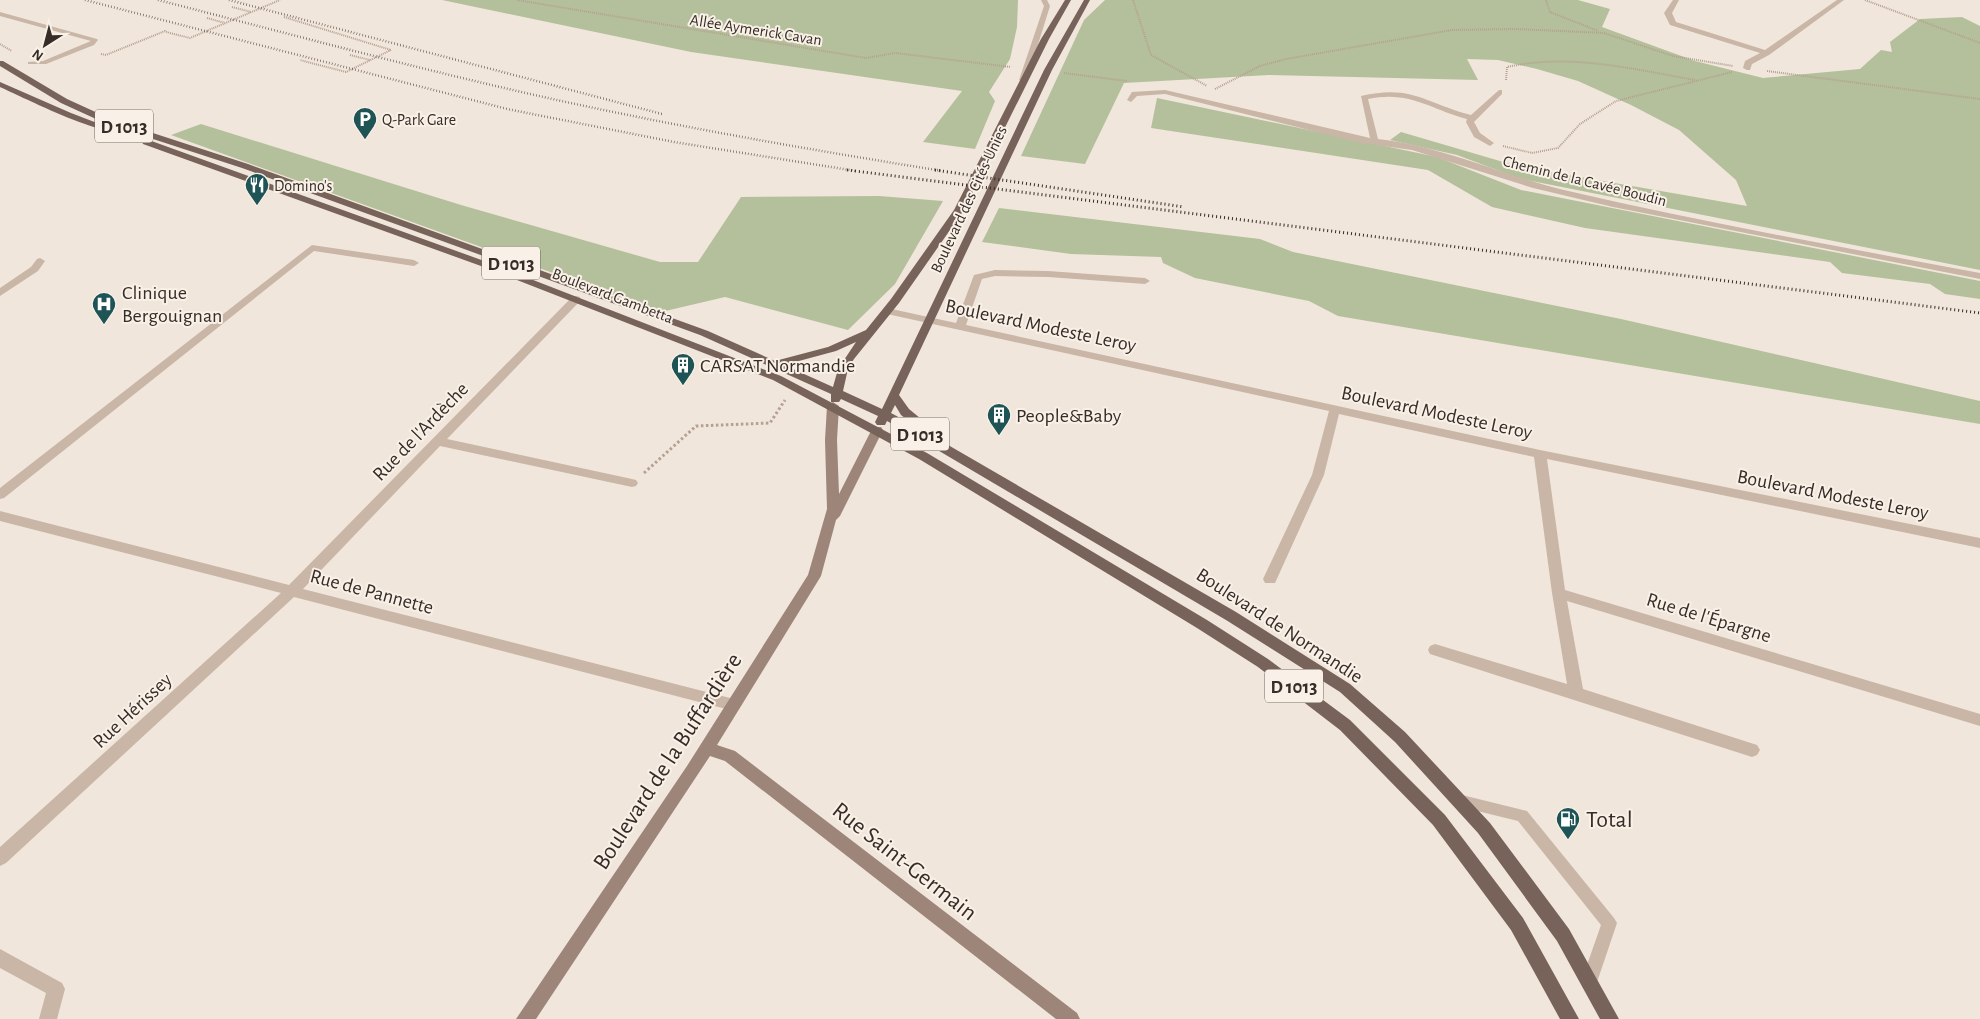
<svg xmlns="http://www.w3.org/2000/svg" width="1980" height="1019" font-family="'Alegreya Sans',sans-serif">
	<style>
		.green { fill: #b4c09b }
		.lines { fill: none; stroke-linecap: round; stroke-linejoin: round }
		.path-far1 { stroke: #b5a091; stroke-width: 2; stroke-dasharray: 1 1; stroke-linecap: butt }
		.path { stroke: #b5a091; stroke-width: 3; stroke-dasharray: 2.5 2.5; stroke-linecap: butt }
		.lane { fill: #c9b6a7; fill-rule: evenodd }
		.street { fill: #c9b6a7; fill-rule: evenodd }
		.secondary { fill: #9d8579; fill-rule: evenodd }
		.primary { fill: #776359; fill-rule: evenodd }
		.rail-far1 { stroke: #362c28; stroke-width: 2.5; stroke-dasharray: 0.5 2.5; stroke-linecap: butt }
		.rail { stroke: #362c28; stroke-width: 3; stroke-dasharray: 1 3; stroke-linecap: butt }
		.labels { text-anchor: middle; stroke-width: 4; stroke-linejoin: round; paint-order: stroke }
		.far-street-label { font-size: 16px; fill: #362c28; stroke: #f9f1e7 }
		.far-poi-label { font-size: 16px; fill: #362c28; stroke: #f9f1e7; text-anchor: start }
		.shield { fill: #f9f1e7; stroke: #706761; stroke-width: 1 }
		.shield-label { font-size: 19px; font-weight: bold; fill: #362c28 }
		.poi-label { font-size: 20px; fill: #362c28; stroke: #f9f1e7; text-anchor: start }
		.street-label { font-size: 20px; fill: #362c28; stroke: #f9f1e7 }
		.near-street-label { font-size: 24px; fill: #362c28; stroke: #f9f1e7 }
		.near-poi-label { font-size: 24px; fill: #362c28; stroke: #f9f1e7; text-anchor: start }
	</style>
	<rect width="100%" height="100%" fill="#f1e6db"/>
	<!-- green -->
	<path class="green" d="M442,0h576l-1,27 -7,32 -21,33 6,9 -20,48 -52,-7 39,-51 -271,-39z
		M1105,0h473l32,9 -8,18 93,34 68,17 97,-9 21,-19 11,2 -2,-10 30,-23 42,-2 18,9v244l-459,-91 -64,-24 -67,-15 11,-8 116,34 230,40 -11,-26 -57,-50 -48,-25 -53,-24 -41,-12 -39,-9 -31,-1 11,21 -209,-5 -145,8 -39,81 -64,-8 63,-136z
		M1157,98l280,59 84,33 459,91v18l-35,-5 -15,-10 -88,-11 -12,-11 -245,-34 -93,-21 -64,-37 -277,-42z
		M201,124l260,81 199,57h38l43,-65 138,-1 64,5 -48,83 -47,46 -123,-33 -64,15 -490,-177z
		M999,208l261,31 33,13 328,67 359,82v23l-642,-108 -29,-15 -114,-23 -32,-15 -2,-6 -90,-3 -89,-12z"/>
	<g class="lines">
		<!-- path-far1 -->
		<path class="path-far1" d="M517,0l349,58 29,-5 116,14
			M1133,0l18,55 56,31
			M1546,0l4,12 48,19
			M1865,0l115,43
			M232,7l19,5
			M284,17l107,33 -45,22 -46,-12
			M207,18l18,5
			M170,33l20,5 90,-38
			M1604,33l69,23 60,10
			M0,44l12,7
			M101,54l5,1 59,-24 4,2
			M350,55l20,5
			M1767,71l213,28
			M1064,73l63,8
			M1506,80l1,-13c63,-14 125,2 188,13
			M1215,89l45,-23 26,-7 166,-29 64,-1 88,4
			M1503,146l29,7 26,-5 22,-24 36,-23 116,-29"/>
		<!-- path -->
		<path class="path" d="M644,473l52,-47 74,-3 15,-23"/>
		<!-- lane -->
		<path class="lane" d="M0,12l97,27 1,1 -4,5 -48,19h-18v-2l15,-1 48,-20 -91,-25z
			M1458,794l69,17 87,107 3,5 -22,65 -6,2 -6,-2 -2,-6 20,-57 -83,-104 -65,-16 -2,-5 2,-5z"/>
		<!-- street -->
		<path class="street" d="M1041,0h6l3,6 -23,74 -4,2 -4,-2 25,-74z
			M1673,0h6l-7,13 4,9 89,28 72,-50h7l-75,55 -17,9 -2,6h-3l-4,-2 2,-7 15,-8 -90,-28 -6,-12z
			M1165,90l205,48 -9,-42c51,-12 64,7 110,19l28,-25h3v4l-28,28 6,11 14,10 -4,3 -16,-9 -8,-15 1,-3c-37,-10 -58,-29 -99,-20l10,40c64,7 124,36 186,51 138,32 277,57 416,83v6l-367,-72 -80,-19 -121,-38 -51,-7 -196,-49 -28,2 -6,6 -4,-2 5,-8z
			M312,245l102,15 5,3 -5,3 -100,-15 -310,247 -4,1v-11z
			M40,258l5,3 -7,10 -38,25v-8l31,-21 6,-8z
			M995,270l53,1 97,7 5,3 -5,3 -97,-7 -53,-1 -13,3 -16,46 574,125 440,88v10l-433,-89 18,131 415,124v12l-413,-125 16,88 174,56 3,5 -3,5 -5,2 -322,-103 -2,-4 2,-4 5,-2 132,40 -15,-91 -18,-136 -195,-43 -15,61 -49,108h-10l-2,-4 49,-104 17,-64 -442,-97 -5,-3 5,-3 69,15 18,-48z
			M576,296l4,1v4l-133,138 185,40 4,1 2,3 -2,3 -4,1 -192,-41 -137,143 431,110 5,2 2,4 -2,4 -5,2 -440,-114 -288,266 -6,3v-19l281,-254 -281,-72v-10l289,74 283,-288z
			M0,949l62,34 3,6 -8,30h-18l7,-26 -46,-25z"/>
		<!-- secondary -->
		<path class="secondary" d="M833,402l6,4 -2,34 2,54 34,-67h8l2,3 -43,86 -4,4 -15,56 -104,169 18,6 342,262 3,6h-24l-331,-258 -15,-5 -174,263h-20l171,-253 121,-191 19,-66 -2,-69 2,-34z"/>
		<!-- primary -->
		<path class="primary" d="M1065,0h6l-22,39 -85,171 -65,93 -45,56 -6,10 -5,22 39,18 162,-339 40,-70h6l-38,70 -153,325 10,14 28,23 2,3 -3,3 300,174 114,72 55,48 85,91 79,106 50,90h-19l-43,-78 -79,-108 -83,-91 -55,-50 -114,-72 -319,-188 -20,-11 -2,4h-8l-2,-3 3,-6 -37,-17 -2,3h-8v-8l-131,-59 -458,-167 -135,-44 -46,-21 -61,-37v-5h3l64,38 46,21 135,44 460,167 67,30 53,-14 38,-17 25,-31 63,-89 87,-171zM856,342l-18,27 -5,18 -49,-22 52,-14zM895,405l6,10 14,11 -24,-13z
			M0,82l71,31 39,15c-10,8 -94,-34 -110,-41z
			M146,139l341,123 294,114 146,77 280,167 61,39 82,61 95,95 78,103 56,101h-19l-49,-89 -78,-105 -93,-95 -82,-63 -61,-39 -278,-169 -146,-79 -292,-114 -338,-122 -1,-2z"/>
		<!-- rail-far1 -->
		<path class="rail-far1" d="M85,0l422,109 167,33 182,29
			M158,0c136,35 271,72 408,102 125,27 251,49 377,69
			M229,0l433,114"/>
		<!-- rail -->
		<path class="rail" d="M847,170l1133,143
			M935,170l249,37"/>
	</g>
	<!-- icons -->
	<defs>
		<g id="parking-pin" transform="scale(1.25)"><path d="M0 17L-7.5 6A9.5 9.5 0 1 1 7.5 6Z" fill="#1e5456" stroke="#f9f1e7"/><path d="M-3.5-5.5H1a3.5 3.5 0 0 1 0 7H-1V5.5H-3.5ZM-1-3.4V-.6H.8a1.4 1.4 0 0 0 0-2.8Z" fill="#fff"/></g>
		<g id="restaurant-pin" transform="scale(1.25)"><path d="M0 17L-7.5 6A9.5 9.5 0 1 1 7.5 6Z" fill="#1e5456" stroke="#f9f1e7"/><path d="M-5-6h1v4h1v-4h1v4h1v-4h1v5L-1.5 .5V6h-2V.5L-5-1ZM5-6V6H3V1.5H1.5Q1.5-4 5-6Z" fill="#fff"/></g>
		<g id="hospital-pin" transform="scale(1.25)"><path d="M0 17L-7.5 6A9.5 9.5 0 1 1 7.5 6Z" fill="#1e5456" stroke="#f9f1e7"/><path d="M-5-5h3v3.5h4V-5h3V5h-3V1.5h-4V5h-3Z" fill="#fff"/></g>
		<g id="building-pin" transform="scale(1.25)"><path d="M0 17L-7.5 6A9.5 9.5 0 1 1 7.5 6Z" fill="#1e5456" stroke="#f9f1e7"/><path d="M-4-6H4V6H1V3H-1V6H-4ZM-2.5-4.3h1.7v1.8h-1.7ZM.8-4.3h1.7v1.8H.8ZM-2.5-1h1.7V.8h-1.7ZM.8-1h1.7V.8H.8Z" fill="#fff"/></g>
		<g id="fuel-pin" transform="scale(1.25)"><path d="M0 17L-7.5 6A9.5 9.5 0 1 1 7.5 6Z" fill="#1e5456" stroke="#f9f1e7"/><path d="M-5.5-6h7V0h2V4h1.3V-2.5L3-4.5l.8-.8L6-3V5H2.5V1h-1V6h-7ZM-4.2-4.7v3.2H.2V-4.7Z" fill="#fff"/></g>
	</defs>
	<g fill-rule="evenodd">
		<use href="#parking-pin" x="365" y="119"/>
		<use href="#restaurant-pin" x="257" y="185"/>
		<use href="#hospital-pin" x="104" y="304"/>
		<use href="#building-pin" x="683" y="365"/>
		<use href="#building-pin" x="999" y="415"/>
		<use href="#fuel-pin" x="1568" y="819"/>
	</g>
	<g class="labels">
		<!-- far-street labels -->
		<g class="far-street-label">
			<text transform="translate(756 29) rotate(9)" y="6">Allée Aymerick Cavan</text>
			<text transform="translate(1585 180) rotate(14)" y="6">Chemin de la Cavée Boudin</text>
			<text transform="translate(968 199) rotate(-65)" y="6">Boulevard des Cités-Unies</text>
			<text transform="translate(613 295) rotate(21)" y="6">Boulevard Gambetta</text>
		</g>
		<!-- far-poi labels -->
		<g class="far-poi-label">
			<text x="382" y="125">Q-Park Gare</text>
			<text x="274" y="191">Domino's</text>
		</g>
		<!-- shield labels -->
		<g class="shield">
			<rect x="95" y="109.5" width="58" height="33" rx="4"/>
			<rect x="482" y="246.5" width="58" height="33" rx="4"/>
			<rect x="891" y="417.5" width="58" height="33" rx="4"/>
			<rect x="1265" y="669.5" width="58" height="33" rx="4"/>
		</g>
		<g class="shield-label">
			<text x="124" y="133">D 1013</text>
			<text x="511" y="270">D 1013</text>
			<text x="920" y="441">D 1013</text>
			<text x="1294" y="693">D 1013</text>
		</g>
		<!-- poi labels -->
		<g class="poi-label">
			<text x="122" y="299">Clinique<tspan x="122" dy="23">Bergouignan</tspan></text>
			<text x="700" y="372">CARSAT Normandie</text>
			<text x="1016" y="422">People&amp;Baby</text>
		</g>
		<!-- street labels -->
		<g class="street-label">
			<text transform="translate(1041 325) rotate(12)" y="7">Boulevard Modeste Leroy</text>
			<text transform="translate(1437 412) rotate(12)" y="7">Boulevard Modeste Leroy</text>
			<text transform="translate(420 431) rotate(-46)" y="7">Rue de l'Ardèche</text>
			<text transform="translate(1833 494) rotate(11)" y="7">Boulevard Modeste Leroy</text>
			<text transform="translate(372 591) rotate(15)" y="7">Rue de Pannette</text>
			<text transform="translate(1709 617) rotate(17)" y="7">Rue de l'Épargne</text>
			<text transform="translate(1280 625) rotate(33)" y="7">Boulevard de Normandie</text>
			<text transform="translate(132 710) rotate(-43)" y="7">Rue Hérissey</text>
		</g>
		<!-- near-street labels -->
		<g class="near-street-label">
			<text transform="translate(667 761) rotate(-57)" y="8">Boulevard de la Buffardière</text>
			<text transform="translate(905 861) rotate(38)" y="8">Rue Saint-Germain</text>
		</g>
		<!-- near-poi labels -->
		<g class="near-poi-label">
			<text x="1586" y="827">Total</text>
		</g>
	</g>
	<!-- north arrow -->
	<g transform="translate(45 45) rotate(216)" stroke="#f9f1e7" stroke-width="4" paint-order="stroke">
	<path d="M0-4L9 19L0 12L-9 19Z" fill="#362c28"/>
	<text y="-8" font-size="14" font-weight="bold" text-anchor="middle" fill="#362c28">N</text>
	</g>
</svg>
